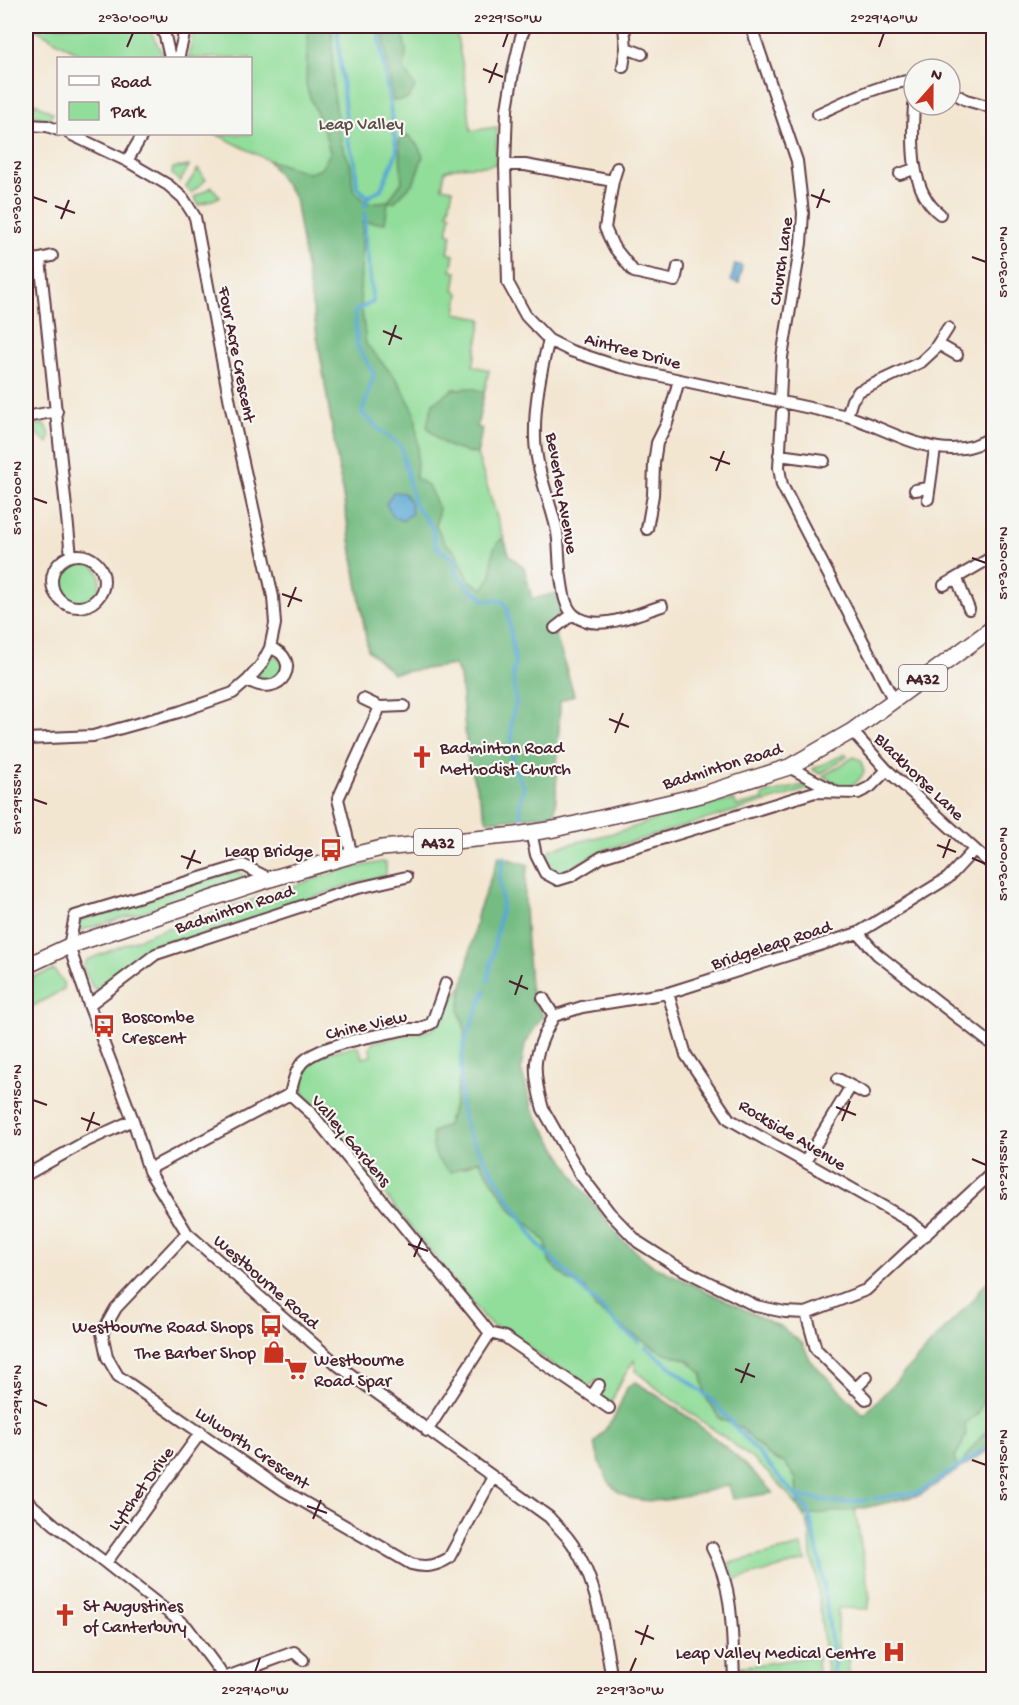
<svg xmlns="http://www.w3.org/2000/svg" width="1019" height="1705" font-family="'Gochi Hand',sans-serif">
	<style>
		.green { fill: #91dd9a; stroke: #6e7e62; stroke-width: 1.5 }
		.forest { fill: #74bc82; stroke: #5f6e56; stroke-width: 1.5 }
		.water { fill: #5aa9d4; stroke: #526480; stroke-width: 1.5 }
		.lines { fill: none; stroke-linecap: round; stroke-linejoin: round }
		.stream { stroke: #5aa9d4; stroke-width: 4 }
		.minor-casing { stroke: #633d44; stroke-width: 14 }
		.primary-casing { stroke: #633d44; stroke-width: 18 }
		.minor { stroke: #fff; stroke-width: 10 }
		.primary { stroke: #fff; stroke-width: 15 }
		.ticks { fill: none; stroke: #4a1f2b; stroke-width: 2 }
		.labels { text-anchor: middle; stroke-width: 4.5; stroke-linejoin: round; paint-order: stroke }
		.shield { fill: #f6f6f2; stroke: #7e6067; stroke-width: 1.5 }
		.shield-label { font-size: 16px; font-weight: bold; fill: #4a1f2b }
		.park-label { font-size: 18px; fill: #5c4e47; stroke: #f6f6f2 }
		.street-label { font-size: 18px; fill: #4a1f2b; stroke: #f6f6f2 }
		.poi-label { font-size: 18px; fill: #4a1f2b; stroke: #f6f6f2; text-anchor: start }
		.neatline { fill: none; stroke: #4a1f2b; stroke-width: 2 }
		.ticks-label { font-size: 15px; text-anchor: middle; fill: #4a1f2b }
	</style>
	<rect width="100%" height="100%" fill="#f6f6f2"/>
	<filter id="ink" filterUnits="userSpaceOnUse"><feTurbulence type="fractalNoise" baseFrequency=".0167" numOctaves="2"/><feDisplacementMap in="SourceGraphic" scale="12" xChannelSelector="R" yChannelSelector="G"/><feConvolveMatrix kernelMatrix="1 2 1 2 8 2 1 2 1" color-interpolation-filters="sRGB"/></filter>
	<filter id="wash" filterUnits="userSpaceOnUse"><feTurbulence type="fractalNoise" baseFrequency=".008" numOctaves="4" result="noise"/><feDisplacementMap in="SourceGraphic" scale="24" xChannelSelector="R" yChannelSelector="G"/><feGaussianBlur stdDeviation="1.35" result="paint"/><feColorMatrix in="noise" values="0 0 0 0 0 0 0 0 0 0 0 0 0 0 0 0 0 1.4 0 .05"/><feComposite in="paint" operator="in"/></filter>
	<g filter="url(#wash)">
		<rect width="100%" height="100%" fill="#f3e6d1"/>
		<!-- green -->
		<path class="green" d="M30,26h118l14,27 -2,5h-74z
			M195,26h260l9,48 7,57 26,-4 -1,37c-19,5 -32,-1 -51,7l-3,16 11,2 -5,24 3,1 -4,19 5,2 -4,18 6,2 -3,16 6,1 -3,19 5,2 -3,20 26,6 -9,47 16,4 -12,57 5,2 -5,25 32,101 15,13 8,31 26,-6 3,20 -9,10 22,72 -14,6 -5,113 -68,7 -19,-60 -8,-86 -6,-10 -61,8 -25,-23 -73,-452 -27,-38 -52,-26h34v-76h-62z
			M35,103l18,10 -3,6 -22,-4z
			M189,166l-9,16 -8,-8 1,-6z
			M198,169l8,11 -15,13 -5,-6z
			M212,187l8,10 -21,8 -5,-8z
			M37,424h5c7,4 9,11 6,19l-17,-14z
			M56 581a22 22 0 1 1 44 0a22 22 0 1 1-44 0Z
			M270,649l16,18 -12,17 -19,-1z
			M845,754l3,2 -28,18 -8,-5z
			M854,757l7,3 3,12c-12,22 -23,15 -41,4z
			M803,785l9,3 -208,62 -42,23 -12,-6 -4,-8 5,-10 74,-19 69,-23 40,-7 3,6 26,-6v-5z
			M382,862l4,1v12l-37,10 -194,67 -49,36 -6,2 -7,-2 -10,-20 4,-8 66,-27 189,-63z
			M236,871l7,3 4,7 -168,50 -2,-4 2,-6 13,-5z
			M54,970l9,12 1,7 -38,21v-31z
			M463,986l-4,25 6,18 -3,34 -7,40 -8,22 17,43 15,-9 34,53 15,11 18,19 22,38 18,9 9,19 53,36 17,9 23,7 14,14 3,22 15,23 20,8 30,30 15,6 11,16 2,28c-42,-58 -109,-89 -162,-136l-2,-11 -16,26 -7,18 -11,-8 -1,-4 3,-8 -6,-4 -6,6 -6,1 -78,-56 -13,-5 -12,-11 -178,-223c-6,-35 26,-40 52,-46l4,2 4,10 8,-2 -1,-8 3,-6 49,-9 11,-4 7,-10 2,-10z
			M993,1389v36l-8,8 -29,38 -1,-15 7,-11 3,-21 13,-11 8,-18z
			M855,1510l15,88 -2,11 -30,-1v46h10l1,25h-21l-12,-104 -5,-19 -1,-23 -3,-12 -4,-6z
			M801,1546l5,15 -72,19 -5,-17z
			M817,1656l1,22 -77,1 -1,-12z"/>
		<!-- forest -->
		<path class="forest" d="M308,26h24l1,62 9,57 9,20 2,24 14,14 21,-2 14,-19 -3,-42 9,-5 9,10 6,11 -9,26 -20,20h-6l-3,21 -22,-1 -3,71 6,51 32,37 17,32 3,32 -2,33 12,8 11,22 -3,17 8,17 12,10 14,29 13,8c3,-4 6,-9 8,-14 3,-14 -3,-28 13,-37l5,17 15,13 8,31 26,-6c4,13 4,19 -6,30l22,72 -14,6 -5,113 -68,7 -19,-60 -8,-86 -6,-10 -61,8 -25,-23 -73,-452 -27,-38 41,13 12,-4 9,-16 -5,-20 -16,-38 -3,-11z
			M382,26h20l4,25 -2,18 11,18 -7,12 -15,2z
			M471,388l13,4 -7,35 5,2 -5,25c-25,-5 -35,-7 -50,-28l6,-23 21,-14z
			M499,856l30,9c-9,17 0,97 1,121l4,15 9,14 -18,29 -4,25 12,42 47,75 41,53 31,26 129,62 21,16 9,18 53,54 115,-122 -1,-2 15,-15v113l-7,6 -8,18 -13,11 1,10 -4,11 -7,11 1,15 -36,24 -65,15 -52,5 -5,-8 -2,-28 -10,-15 -16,-7 -30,-30 -20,-8 -15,-23 -3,-22 -14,-14 -23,-7 -17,-9 -53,-36 -9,-19 -18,-9 -19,-18 -3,-20 -18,-19 -15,-11 -34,-52 -28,12c-17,-12 -18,-19 -19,-39l15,-8 8,-22 7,-40 3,-34 -6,-18 4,-25 15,-74z
			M635,1382c47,27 102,71 138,111l-40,6 -4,-14c-29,8 -87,28 -113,5 -12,-11 -17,-31 -22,-46l20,-26 13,-30z
			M993,1425v22l-34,22c8,-16 21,-32 34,-44z"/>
		<!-- water -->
		<path class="water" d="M735,264l7,2 -3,17 -8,-2z
			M393,492l11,1 6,9 2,11 -9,8 -10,-4 -7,-13z"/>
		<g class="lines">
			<!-- stream -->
			<path class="stream" d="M338,26v12l10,103 7,22 2,24 11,10
				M365,206l3,-9 13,-8 16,-37 -19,-126
				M365,213v25l8,64 -18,9 2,35 17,28 -12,39 20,19 19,14 13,58 18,23 4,20 22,15 -3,10 18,20 6,2 5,6 19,1 4,7 8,53 -2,16 3,25 -5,21 2,42 11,22 -4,16 1,14
				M488,981l14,-77 -2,-25 4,-22
				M485,991l-21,52 -3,18v45l7,27 69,110 81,82 21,17
				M646,1347l65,52 97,111 13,56 13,96 -1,18
				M797,1496l46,7 24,-3
				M874,1499l46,-7 74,-49"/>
		</g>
	</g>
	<g filter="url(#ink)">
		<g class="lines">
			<!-- minor casing -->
			<g class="minor-casing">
				<path id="minor" d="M159,26l6,10 5,22
					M526,26l-5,11 -7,30 -7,42 -2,56 3,118 18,33 23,24 22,11 49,16 227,49c46,14 100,54 147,19
					M751,26l46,135 6,52 -2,30 -19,114 -2,44
					M626,48l16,6
					M177,58l2,-3 7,-29
					M623,67l3,-19 -2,-22
					M950,91l16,9 28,8
					M914,105c-2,34 -5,86 26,109
					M818,114c32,-15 61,-30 96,-34
					M26,125l21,1 11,4
					M127,161l16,-27
					M505,165h20l88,16 4,-13
					M900,174l14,-5
					M613,181l-8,47 8,18 21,26 41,9 3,-14
					M40,259l12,-3
					M26,260l14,-1 31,297
					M549,340c-9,33 -15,65 -14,99 1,30 14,59 21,88 4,16 2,34 5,50 2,13 3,29 13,38 23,19 64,-2 88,-9
					M938,344l19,11
					M782,413l-3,55 3,17 111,214
					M847,416l5,-16 7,-9 62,-29 13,-12 14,-22
					M26,417l31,-6
					M779,455l45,6
					M915,490l13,-2
					M928,499l7,-50
					M647,529l6,-34 1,-32 3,-20 10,-20 12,-43
					M52 581a26 26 0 1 1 52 0a26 26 0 1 1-52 0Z
					M957,579l12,30
					M944,585l50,-29
					M555,628l18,-14
					M248,680c34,21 56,-22 22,-32
					M363,699l17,8
					M852,731l35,39 107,97
					M26,739l67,-3 86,-24 54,-19 15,-13 13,-15 9,-17 5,-24 -2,-27 -42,-189 -36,-191 -12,-19 -15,-13 -41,-24 -57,-27
					M789,767l45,24
					M531,832l5,23 9,18 13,7 13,-4 31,-19 213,-65 43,1 12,-6 17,-17
					M352,856l-14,-57 42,-92 24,-1
					M270,879l-27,-14 -168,51 -6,30 20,59 44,115 16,51 38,62 152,133 210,151c6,7 13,14 19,21 29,37 36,96 44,142
					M858,933l19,21 117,92
					M668,993l18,62 43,64 180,102 17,14
					M543,998l11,18
					M89,1005l67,-51 198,-65 52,-12
					M554,1016l28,-9 86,-14 190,-60 90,-55 26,-28
					M554,1016c-21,37 -23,52 -11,93l37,65 29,38 29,30 36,23 82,41 29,6 21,1
					M838,1079l26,14
					M290,1094c3,-10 4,-21 11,-30 15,-20 81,-29 106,-35h13l12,-6 14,-40
					M805,1162l46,-76
					M149,1169l141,-75 22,20 178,219 15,4 104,71
					M26,1175l59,-33 48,-22
					M187,1233l-71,75 -14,25 5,24 11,19 165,114 128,74c15,4 25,2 38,-6l44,-81
					M855,1389l12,-12
					M592,1396l7,-11
					M866,1399l-50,-50 -10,-36 60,-23 128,-119
					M427,1431l63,-98
					M26,1500l29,25 51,38 81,64 32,43 6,10
					M712,1548c22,40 20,87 22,132
					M106,1563l95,-131
					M224,1678l70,-26 9,8"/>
			</g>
			<!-- primary casing -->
			<g class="primary-casing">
				<path id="primary" d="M26,966l43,-20 201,-67 79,-23 33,-8 134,-13 38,-6 147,-34 88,-28 63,-36 142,-104"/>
			</g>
			<!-- minor -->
			<use href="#minor" class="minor"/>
			<!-- primary -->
			<use href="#primary" class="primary"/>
		</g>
	</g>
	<!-- ticks -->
	<path class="ticks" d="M127,47l6,-14M503,47l5,-14M879,47l5,-14M483,69l20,8M489,83l8,-20M811,195l19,7M33,197l14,5M55,206l20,7M817,208l7,-19M61,219l8,-19M972,257l14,5M383,331l19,8M389,345l7,-20M710,457l20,7M716,471l8,-20M33,498l14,5M972,558l14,5M282,594l20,7M288,607l8,-20M609,719l20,8M615,733l8,-20M33,799l14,5M937,845l19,7M181,856l20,7M943,858l7,-19M972,858l14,6M187,869l8,-19M509,981l19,8M515,995l7,-20M33,1100l14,5M836,1107l20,8M81,1118l19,7M842,1121l8,-20M87,1131l7,-19M972,1159l14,6M408,1244l20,7M414,1257l8,-19M735,1369l20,8M741,1383l8,-20M33,1400l14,6M972,1460l14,5M307,1506l20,7M313,1519l8,-19M635,1631l19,8M641,1645l7,-20M255,1672l5,-14M630,1672l6,-14"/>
	<!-- icons -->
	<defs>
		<g id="church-bare" transform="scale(1.8)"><path d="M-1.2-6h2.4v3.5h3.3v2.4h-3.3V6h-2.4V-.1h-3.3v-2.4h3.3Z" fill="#c8321e" stroke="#f6f6f2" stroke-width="2.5" paint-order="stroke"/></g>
		<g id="bus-bare" transform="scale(1.8)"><path d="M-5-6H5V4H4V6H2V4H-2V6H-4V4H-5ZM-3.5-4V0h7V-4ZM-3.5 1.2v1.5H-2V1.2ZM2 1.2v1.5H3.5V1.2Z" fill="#c8321e" stroke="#f6f6f2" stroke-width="2.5" paint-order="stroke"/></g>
		<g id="shop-bare" transform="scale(1.8)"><path d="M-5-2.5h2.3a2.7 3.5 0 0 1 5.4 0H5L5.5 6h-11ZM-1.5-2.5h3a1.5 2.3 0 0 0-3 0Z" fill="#c8321e" stroke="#f6f6f2" stroke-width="2.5" paint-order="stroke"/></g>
		<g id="supermarket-bare" transform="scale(1.8)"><path d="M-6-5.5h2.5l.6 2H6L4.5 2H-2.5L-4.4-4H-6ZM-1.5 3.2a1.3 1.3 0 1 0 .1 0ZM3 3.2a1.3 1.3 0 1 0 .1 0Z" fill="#c8321e" stroke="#f6f6f2" stroke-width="2.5" paint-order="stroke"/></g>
		<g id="hospital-bare" transform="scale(1.8)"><path d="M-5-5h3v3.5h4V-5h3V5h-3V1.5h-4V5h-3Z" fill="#c8321e" stroke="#f6f6f2" stroke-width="2.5" paint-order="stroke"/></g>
	</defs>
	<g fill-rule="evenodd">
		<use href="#church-bare" x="422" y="757"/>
		<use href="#bus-bare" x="331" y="850"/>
		<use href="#bus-bare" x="104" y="1026"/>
		<use href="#bus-bare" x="271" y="1326"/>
		<use href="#shop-bare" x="274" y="1352"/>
		<use href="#supermarket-bare" x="296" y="1369"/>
		<use href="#church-bare" x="65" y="1615"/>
		<use href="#hospital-bare" x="894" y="1652"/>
	</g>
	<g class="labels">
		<!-- shield labels -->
		<g class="shield">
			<rect x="899" y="665" width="48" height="26" rx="4.5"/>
			<rect x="414" y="829" width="48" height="26" rx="4.5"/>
		</g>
		<g class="shield-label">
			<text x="923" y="684">A432</text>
			<text x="438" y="848">A432</text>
		</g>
		<!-- park labels -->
		<g class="park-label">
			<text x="361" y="129">Leap Valley</text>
		</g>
		<!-- street labels -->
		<g class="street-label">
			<text transform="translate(780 261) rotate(-82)" y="6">Church Lane</text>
			<text transform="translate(633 350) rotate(15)" y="6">Aintree Drive</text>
			<text transform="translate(238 354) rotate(79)" y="6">Four Acre Crescent</text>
			<text transform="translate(563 493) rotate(80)" y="6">Beverley Avenue</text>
			<text transform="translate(722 765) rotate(-17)" y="6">Badminton Road</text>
			<text transform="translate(920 776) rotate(44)" y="6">Blackhorse Lane</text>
			<text transform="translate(234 908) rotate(-18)" y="6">Badminton Road</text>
			<text transform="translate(771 944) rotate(-18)" y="6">Bridgeleap Road</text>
			<text transform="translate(366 1024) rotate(-13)" y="6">Chine View</text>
			<text transform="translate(793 1134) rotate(31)" y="6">Rockside Avenue</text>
			<text transform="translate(352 1140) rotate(50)" y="6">Valley Gardens</text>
			<text transform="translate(267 1281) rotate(41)" y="6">Westbourne Road</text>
			<text transform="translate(253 1447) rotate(34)" y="6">Lulworth Crescent</text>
			<text transform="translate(140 1488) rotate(-54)" y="6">Lytchet Drive</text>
		</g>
		<!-- poi labels -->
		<g class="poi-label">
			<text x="440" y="753">Badminton Road<tspan x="440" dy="21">Methodist Church</tspan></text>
			<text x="313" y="856" text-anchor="end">Leap Bridge</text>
			<text x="122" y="1022">Boscombe<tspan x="122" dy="21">Crescent</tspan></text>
			<text x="253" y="1332" text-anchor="end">Westbourne Road Shops</text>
			<text x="256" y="1358" text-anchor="end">The Barber Shop</text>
			<text x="314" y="1365">Westbourne<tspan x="314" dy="21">Road Spar</tspan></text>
			<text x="83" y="1611">St Augustines<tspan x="83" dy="21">of Canterbury</tspan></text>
			<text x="876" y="1658" text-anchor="end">Leap Valley Medical Centre</text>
		</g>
	</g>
	<!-- margin -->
	<rect width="1019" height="1705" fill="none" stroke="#f6f6f2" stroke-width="66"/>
	<!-- legend -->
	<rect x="57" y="57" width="195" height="78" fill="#f6f6f2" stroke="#b1a0a2" stroke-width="1.5"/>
	<rect x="69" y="76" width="30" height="9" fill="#ffffff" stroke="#b1a0a2" stroke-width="1.5"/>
	<text x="111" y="87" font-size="18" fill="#4a1f2b">Road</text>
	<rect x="69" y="102" width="30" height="18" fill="#91dd9a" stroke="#b1a0a2" stroke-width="1.5"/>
	<text x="111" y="117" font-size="18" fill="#4a1f2b">Park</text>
	<!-- north arrow -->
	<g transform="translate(932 87) rotate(21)"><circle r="28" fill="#f6f6f2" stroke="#b1a0a2" stroke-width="1.5"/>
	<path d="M0-4.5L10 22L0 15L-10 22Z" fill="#c8321e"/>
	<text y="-9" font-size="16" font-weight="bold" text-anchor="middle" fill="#4a1f2b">N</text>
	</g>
	<rect x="33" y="33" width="953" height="1639" class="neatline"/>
	<g class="ticks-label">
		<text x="133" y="22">2°30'00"W</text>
		<text x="508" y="22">2°29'50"W</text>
		<text x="884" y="22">2°29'40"W</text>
		<text transform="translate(16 197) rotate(-90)" y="5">51°30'05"N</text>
		<text transform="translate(1002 262) rotate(-90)" y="5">51°30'10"N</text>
		<text transform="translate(16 498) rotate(-90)" y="5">51°30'00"N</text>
		<text transform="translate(1002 563) rotate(-90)" y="5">51°30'05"N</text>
		<text transform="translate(16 799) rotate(-90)" y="5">51°29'55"N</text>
		<text transform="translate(1002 864) rotate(-90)" y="5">51°30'00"N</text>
		<text transform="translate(16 1100) rotate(-90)" y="5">51°29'50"N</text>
		<text transform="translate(1002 1165) rotate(-90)" y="5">51°29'55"N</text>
		<text transform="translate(16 1400) rotate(-90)" y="5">51°29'45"N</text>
		<text transform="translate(1002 1465) rotate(-90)" y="5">51°29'50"N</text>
		<text x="255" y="1694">2°29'40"W</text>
		<text x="630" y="1694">2°29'30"W</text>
	</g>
</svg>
